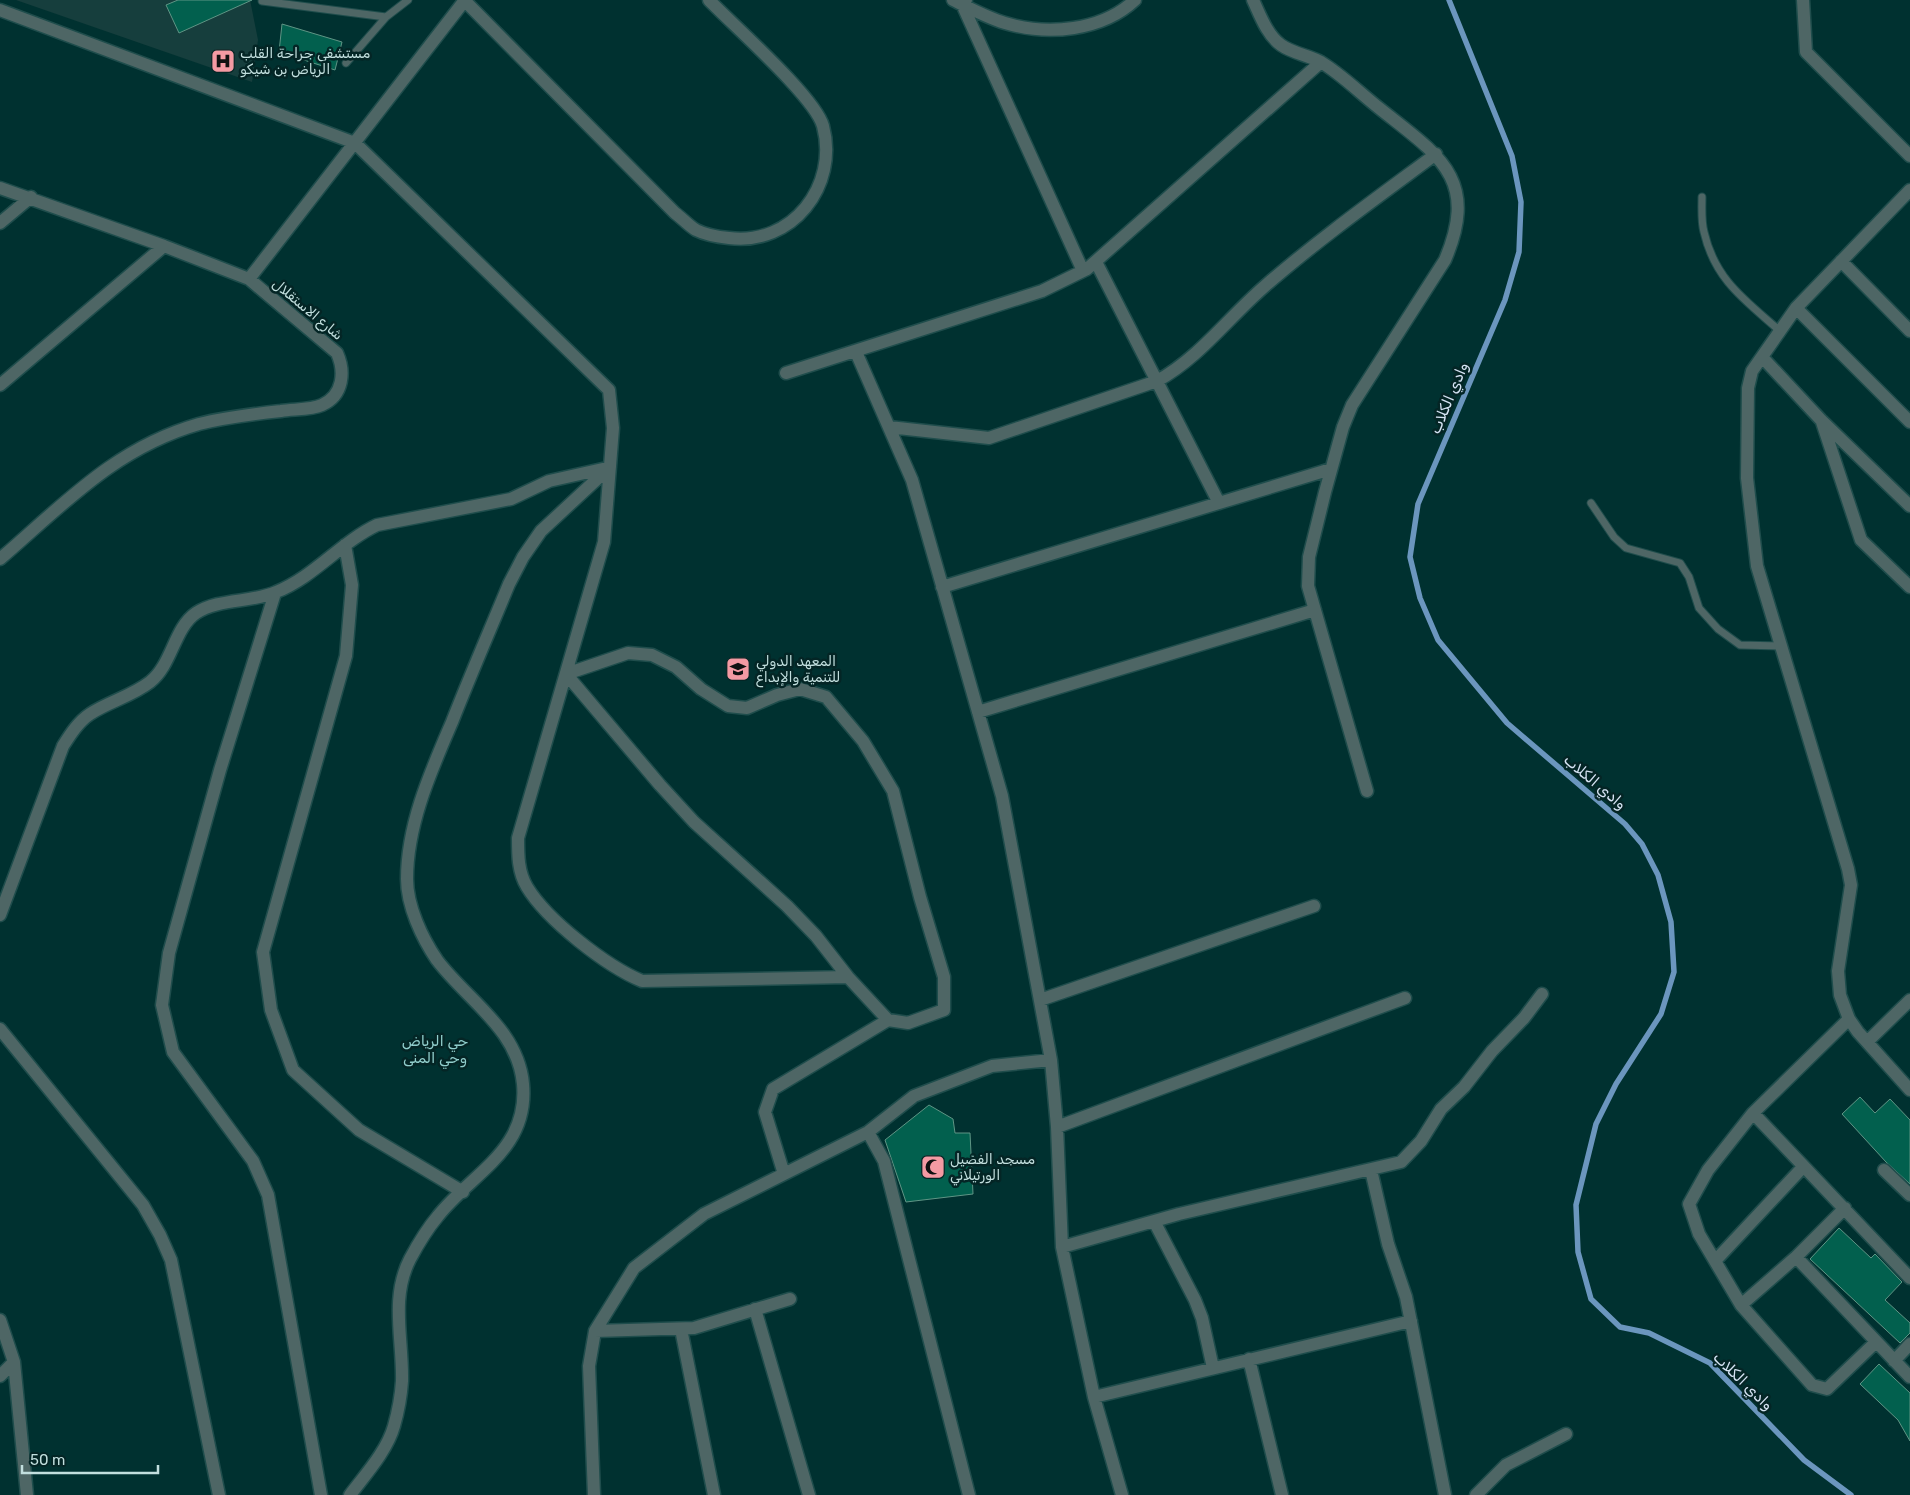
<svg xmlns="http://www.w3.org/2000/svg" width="1910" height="1495" font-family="Rubik,Vazirmatn,sans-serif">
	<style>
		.built { fill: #163e3d }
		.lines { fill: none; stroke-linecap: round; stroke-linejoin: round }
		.stream { stroke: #6b96be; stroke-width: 5.5 }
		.building { fill: #02604e; stroke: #5f9585 }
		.service-casing { stroke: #1f4d4c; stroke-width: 9 }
		.minor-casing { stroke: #1f4d4c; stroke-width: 15 }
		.service { stroke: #4e6665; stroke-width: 7 }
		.minor { stroke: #4e6665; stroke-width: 12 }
		.labels { text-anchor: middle; stroke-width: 5; stroke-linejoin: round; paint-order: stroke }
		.poi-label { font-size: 14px; fill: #c2dfde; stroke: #042525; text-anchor: start }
		.street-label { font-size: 14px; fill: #c2dfde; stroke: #042525 }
		.water-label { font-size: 15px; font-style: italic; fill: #d6e4f4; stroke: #042525 }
		.neighbourhood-label { font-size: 15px; fill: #91cecc; stroke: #042525 }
	</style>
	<rect width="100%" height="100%" fill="#003130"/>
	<!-- built -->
	<path class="built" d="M16,0h234l8,40 -6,42z"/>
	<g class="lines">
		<!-- stream -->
		<path class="stream" d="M1449,0l63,156 9,46 -2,50 -14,48 -87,204 -8,53 10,41 18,42 69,83 118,101 17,20 16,31 13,47 3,50 -13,42 -45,70 -20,40 -20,81 2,47 13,47 29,28 29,6 61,30 94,97 47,35"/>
	</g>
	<!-- building -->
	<path class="building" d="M178,0h74l-73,33 -13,-28z
		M282,24l60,18 -7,28 -56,-18z
		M1860,1097l15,16 15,-14 20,21v64l-24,-22 -44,-48z
		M929,1105l24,14 2,14h15l3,61 -67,8 -21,-62z
		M1839,1228l32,30 4,-4 27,28 -17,18 25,23v10l-10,10 -90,-84z
		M1879,1364l31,29v48l-12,-21 -38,-36z"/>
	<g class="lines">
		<!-- service casing -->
		<g class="service-casing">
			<path id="service" d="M262,1l124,16 22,-17
				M346,63l40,-46
				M1702,197c0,11 -1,24 2,35 11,48 41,68 76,99
				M1591,503l23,34 12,11 54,15 9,14 10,31 19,21 22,16 41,1"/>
		</g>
		<!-- minor casing -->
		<g class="minor-casing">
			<path id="minor" d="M953,0c16,8 35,18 52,23 43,13 97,8 130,-23
				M966,0l-4,4 121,267
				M1253,0c7,15 14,35 28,45 11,8 26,10 38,16 20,11 42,33 60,47 59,47 101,70 66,152l-93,145 -9,22 -18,65 -16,65 -1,29 59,205
				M1803,0l3,52 104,104
				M465,1l210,212c7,5 14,13 21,17 10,5 22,7 33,8 63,8 110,-52 94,-112 -8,-29 -90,-101 -114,-126
				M0,10l355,133 254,247 4,38 -9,114 -86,296c0,17 0,34 9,49 20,33 79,79 115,94l206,-4
				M0,188l164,58 85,33 88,74c8,18 7,42 -15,52 -11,5 -29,4 -41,6 -28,3 -55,6 -82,13 -84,24 -135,80 -199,135
				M1910,190l-114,118 -44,63 -4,17 -1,90 10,88 91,303 3,16 -13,86 2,24 9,24 9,13 52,58
				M0,223l31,-26
				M1841,261l69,70
				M1096,262l123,241
				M249,279l216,-279
				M1796,308l114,114
				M856,352l56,128 90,316 49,264 6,67 5,120 32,150 28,98
				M1762,357l59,63 89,86
				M786,373l256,-82 45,-22 234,-207
				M0,385l164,-139
				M1822,422l39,118 49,47
				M889,427l100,11 168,-57c42,-23 71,-63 108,-95 54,-47 113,-89 171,-132
				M345,545l7,40 -6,71 -83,296 8,58 22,60 66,60 104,62
				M942,587l389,-118
				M275,593l-55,177 -51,183 -7,52 11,47 80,109 15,34 53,300
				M628,653l24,2 24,12 25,22 27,17 19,2 30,-13 23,-6 26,8 37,44 30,50 27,106 24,80v33l-36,13 -20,-3 -40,-43 -32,-41 -29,-30 -93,-84 -34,-37 -94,-111z
				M978,712l337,-102
				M0,915l63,-169c7,-11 15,-24 27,-32 18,-12 42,-18 60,-32 22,-17 24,-54 46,-69 23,-15 55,-10 80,-21 38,-15 65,-50 101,-67l134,-26 38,-18 58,-13
				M1040,1000l274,-94
				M1849,1019l-96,94 -45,57 -19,34 10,30 42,71 71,80 15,4 49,-47
				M0,1029l143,176 17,30 11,25 48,235
				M1867,1042l43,-42
				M1753,1113l157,165
				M1057,1127l348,-129
				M868,1132l16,29 85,334
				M1371,1170l17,74 18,53 39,198
				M1884,1170l26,25
				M784,1174l-19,-62 8,-23 115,-69
				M1154,1221l41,79 7,18 11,50
				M1062,1247l117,-33 222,-52 20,-21 20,-32 23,-22 28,-36 32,-33 18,-24
				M1796,1257l114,120
				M1715,1261l88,-94
				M1741,1305l55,-48 49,-49
				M755,1309l54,186
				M0,1320l14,42 13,133
				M681,1329l33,166
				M595,1331l99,-3 96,-29
				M1249,1359l33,136
				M1894,1361l16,-17
				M0,1376l14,-14
				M1094,1397l317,-76
				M350,1495c15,-20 37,-44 44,-69 4,-14 7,-30 8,-45 1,-42 -12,-83 8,-122 8,-15 17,-30 28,-43 34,-43 91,-66 85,-132 -5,-55 -56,-84 -86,-124 -15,-22 -30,-54 -30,-81 0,-55 24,-108 45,-157 18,-46 38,-92 57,-138l14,-27 18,-26 69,-64
				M594,1495l-5,-129 6,-35 39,-63 70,-54 164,-82 46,-36 78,-30 59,-6
				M1476,1495l30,-30 60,-31"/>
		</g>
		<!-- service -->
		<use href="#service" class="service"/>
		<!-- minor -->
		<use href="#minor" class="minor"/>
	</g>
	<!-- icons -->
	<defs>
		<g id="hospital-square" transform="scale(1.25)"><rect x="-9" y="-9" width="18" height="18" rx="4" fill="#f49aa3" stroke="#042525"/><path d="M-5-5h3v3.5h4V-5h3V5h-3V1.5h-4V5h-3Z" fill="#111"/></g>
		<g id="school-square" transform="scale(1.25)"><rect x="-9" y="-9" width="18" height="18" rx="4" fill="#f49aa3" stroke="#042525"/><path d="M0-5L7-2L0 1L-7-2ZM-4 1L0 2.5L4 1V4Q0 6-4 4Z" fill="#111"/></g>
		<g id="mosque-square" transform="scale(1.25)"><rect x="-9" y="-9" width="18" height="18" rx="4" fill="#f49aa3" stroke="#042525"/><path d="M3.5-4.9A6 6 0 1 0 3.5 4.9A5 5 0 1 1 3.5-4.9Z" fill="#111"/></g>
	</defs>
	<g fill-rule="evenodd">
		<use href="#hospital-square" x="223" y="61"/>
		<use href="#school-square" x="738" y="669"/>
		<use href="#mosque-square" x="933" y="1167"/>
	</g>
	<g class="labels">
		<!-- poi labels -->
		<g class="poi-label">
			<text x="240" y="58">مستشفى جراحة القلب<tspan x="240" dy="16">الرياض بن شيكو</tspan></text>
			<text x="756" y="666">المعهد الدولي<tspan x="756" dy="16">للتنمية والإبداع</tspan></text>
			<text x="950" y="1164">مسجد الفضيل<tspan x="950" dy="16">الورتيلاني</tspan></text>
		</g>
		<!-- street labels -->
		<g class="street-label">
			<text transform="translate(308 309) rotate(40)" y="5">شارع الاستقلال</text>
		</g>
		<!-- water labels -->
		<g class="water-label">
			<text transform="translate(1449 398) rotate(-67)" y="5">وادي الكلاب</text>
			<text transform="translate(1595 782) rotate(40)" y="5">وادي الكلاب</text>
			<text transform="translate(1743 1381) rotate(44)" y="5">وادي الكلاب</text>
		</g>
		<!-- neighbourhood labels -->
		<g class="neighbourhood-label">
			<text x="435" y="1046">حي الرياض<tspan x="435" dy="17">وحي المنى</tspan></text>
		</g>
	</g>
	<!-- scale -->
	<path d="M22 1465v8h136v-8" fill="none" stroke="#c2dfde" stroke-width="2.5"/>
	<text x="30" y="1465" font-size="15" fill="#c2dfde" stroke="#042525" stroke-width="4" paint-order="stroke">50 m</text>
</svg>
